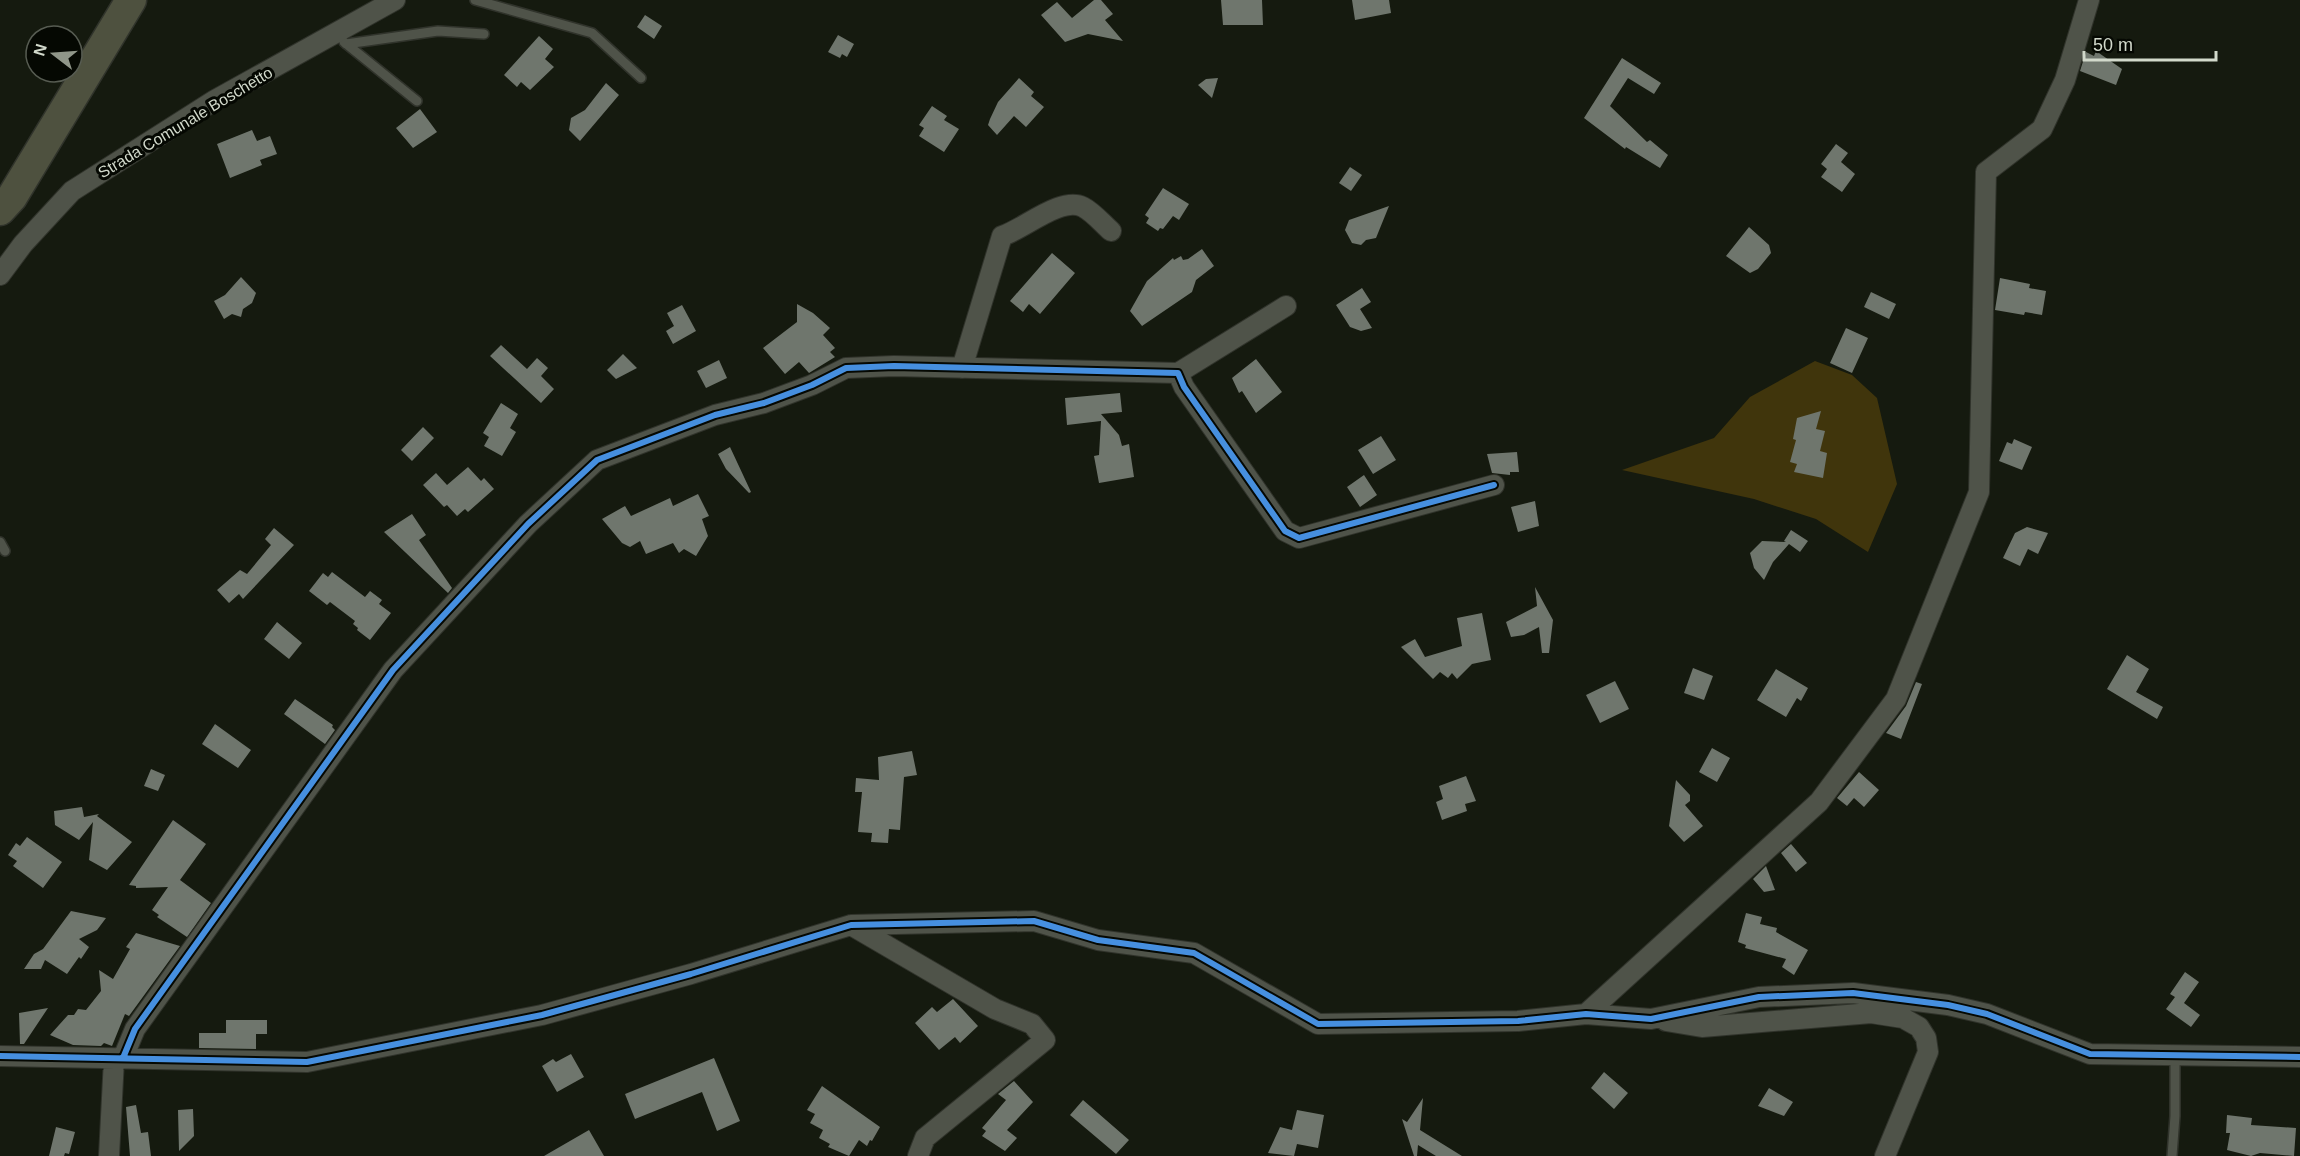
<svg xmlns="http://www.w3.org/2000/svg" width="2300" height="1156" font-family="Helvetica,sans-serif">
	<style>
		.green { fill: #40350c }
		.building { fill: #6f766d }
		.lines { fill: none; stroke-linecap: round; stroke-linejoin: round }
		.service-casing { stroke: #30332b; stroke-width: 12 }
		.minor-casing { stroke: #30332b; stroke-width: 22 }
		.primary-casing { stroke: #30332b; stroke-width: 33 }
		.service { stroke: #4f5349; stroke-width: 9 }
		.minor { stroke: #4f5349; stroke-width: 20 }
		.primary { stroke: #4e513f; stroke-width: 30 }
		.cycleway-casing { stroke: #050802; stroke-width: 10 }
		.cycleway { stroke: #468fdf; stroke-width: 6 }
		.labels { text-anchor: middle; stroke-width: 6; stroke-linejoin: round; paint-order: stroke }
		.street-label { font-size: 16px; fill: #d2d9cb; stroke: #050802 }
	</style>
	<rect width="100%" height="100%" fill="#151a0f"/>
	<!-- green -->
	<path class="green" d="M1815,361l37,14 25,23 20,86 -29,68 -52,-33 -62,-20 -132,-29 92,-32 36,-41z"/>
	<!-- building -->
	<path class="building" d="M1094,0h7l12,14 -8,6 18,21 -35,-7 -23,8 -24,-27 16,-13 15,16z
		M1221,0h41l1,25h-40z
		M1352,0h37l2,13 -36,7z
		M645,15l17,11 -8,13 -17,-12z
		M838,35l16,9 -7,13 -5,-3 -2,4 -12,-6z
		M539,36l14,13 -8,10 9,8 -24,23 -9,-8 -4,5 -13,-12z
		M2096,51l26,18 -6,16 -36,-14 6,-19 8,4z
		M1622,58l39,25 -7,11 -26,-16 -18,28 37,36 3,-2 18,15 -8,13 -34,-21 -1,2 -41,-31z
		M1019,78l15,14 -3,4 13,11 -18,20 -12,-11 -17,19 -9,-10 2,-6 8,-17z
		M1218,78l-6,20 -14,-13 8,-6z
		M606,83l13,12 -39,46 -11,-11 2,-12 14,-8z
		M932,106l15,10 -3,4 15,9 -15,23 -25,-16 5,-8 -5,-3z
		M420,109l17,23 -24,16 -17,-20z
		M252,130l5,11 13,-5 7,18 -17,6 2,5 -32,13 -13,-34z
		M1836,144l12,9 -7,9 14,12 -13,18 -21,-15 6,-8 -6,-5z
		M1350,167l12,8 -11,16 -12,-8z
		M1163,188l26,16 -10,16 -6,-4 -10,13 -3,-1 -2,3 -12,-8 3,-5 -4,-3z
		M1389,206l-13,32 -10,2 -5,5 -9,-2 -7,-13 4,-10z
		M1749,227l20,18 2,8 -13,16 -8,4 -24,-17z
		M1202,249l12,17 -18,14 -4,12 -50,34 -12,-15 17,-30 26,-23 1,2 7,-4 2,4 5,-1z
		M1052,253l23,20 -35,41 -11,-10 -6,8 -13,-11z
		M241,277l15,16 -4,10 -9,6 -2,8 -9,-3 -8,5 -10,-18 11,-6z
		M2000,278l30,6 -1,4 17,3 -4,24 -17,-3 -1,3 -29,-5z
		M1362,288l9,14 -11,7 12,19 -11,3 -11,-4 -14,-22z
		M1871,292l25,12 -7,15 -25,-12z
		M797,304l16,9 17,15 -7,7 12,13 -5,4 5,5 -26,16 -10,-11 -14,12 -22,-26 34,-26z
		M682,305l14,26 -23,13 -7,-13 8,-5 -7,-13z
		M1846,328l22,10 -16,35 -22,-10z
		M501,345l26,24 10,-11 11,10 -7,8 13,13 -13,14 -51,-47z
		M623,354l14,14 -21,11 -9,-9z
		M1256,359l26,33 -26,21 -14,-22 -3,2 -7,-15z
		M719,360l8,18 -21,10 -9,-17z
		M1120,393l2,19 -21,2 18,21 3,11 7,-2 5,33 -35,6 -5,-27 5,-1 2,-34 -34,4 -2,-27z
		M501,403l17,11 -8,14 6,4 -14,24 -18,-10 5,-9 -6,-4z
		M1821,411l-5,18 9,2 -5,20 7,2 -4,25 -29,-6 3,-8 -7,-2 6,-22 -3,-1 4,-21z
		M423,427l11,11 -22,23 -11,-11z
		M1381,436l15,24 -23,14 -15,-24z
		M2014,439l18,8 -10,23 -23,-9 8,-19 5,2z
		M730,447l21,45 -2,1 -23,-24 -8,-15z
		M1517,452l2,20h-9v3l-18,-2 -5,-19z
		M468,467l13,14 3,-3 10,11 -26,23 -3,-3 -8,7 -10,-11 -3,2 -21,-22 13,-12 11,12z
		M1364,475l13,20 -17,12 -13,-20z
		M698,494l11,22 -7,3 6,17 -12,20 -12,-7 -5,4 -6,-10 -27,11 -6,-13 -10,6 -8,-4 -20,-24 23,-13 6,10 39,-18 3,8z
		M1535,501l4,25 -21,6 -7,-25z
		M412,514l14,21 -7,5 33,48 -4,5 -64,-61z
		M2027,527l21,6 -10,21 -10,-5 -8,17 -17,-8 12,-25z
		M274,528l20,17 -51,54 -4,-5 -10,9 -12,-13 23,-20 7,4 24,-29 -6,-6z
		M1791,530l17,11 -8,11 -11,-8 -16,18 -9,18 -10,-12 -4,-15 12,-12 24,1 -2,-1z
		M332,572l33,25 5,-6 12,9 -3,4 12,9 -21,27 -13,-10 1,-2 -5,-4 2,-3 -25,-19 -3,3 -18,-14 14,-18 5,4z
		M1535,587l18,33 -4,33h-7l-3,-26 -15,8 -13,2 -5,-15 31,-16z
		M1482,613l9,47 -19,4 -15,15 -5,-6 -4,5 -8,-6 -7,7 -32,-32 14,-8 10,18 37,-11 -5,-28z
		M277,622l25,21 -13,16 -25,-20z
		M2127,655l22,14 -13,23 27,15 -6,12 -50,-30z
		M1693,668l20,8 -9,24 -20,-7z
		M1776,669l32,19 -7,13 -4,-3 -11,19 -29,-17z
		M1615,681l14,28 -29,14 -14,-28z
		M1916,682l6,2 -21,55 -15,-6 20,-27z
		M295,699l38,26 -1,2 3,3 -10,14 -41,-30z
		M215,724l36,26 -13,18 -36,-24z
		M1712,748l18,10 -13,24 -18,-10z
		M912,751l5,24 -13,2 -4,53 -11,-1 -1,14 -17,-1 1,-9 -14,-1 4,-40h-7l1,-14 23,2 -1,-23z
		M151,769l14,6 -7,16 -14,-5z
		M1859,772l20,18 -15,17 -10,-9 -7,8 -10,-8z
		M1466,776l10,25 -11,3 2,7 -25,9 -6,-18 7,-3 -4,-13z
		M1676,780l14,15v6l-5,4 18,21 -19,16 -15,-16z
		M82,807l2,10 15,-3 -2,2 35,26 -25,28 -18,-10 4,-38 -14,18 -24,-15 -1,-14z
		M173,820l33,24 -26,36 31,23 -24,34 -30,-20 2,-2 -7,-5 16,-23 -32,1v-2l-7,-1z
		M27,837l35,25 -19,26 -30,-22 4,-5 -9,-6 8,-12 4,3z
		M1791,844l16,19 -11,9 -15,-19z
		M1766,866l9,24 -11,2 -11,-13z
		M71,911l35,7 -9,12 -18,9 10,8 -8,12 -2,-2 -12,17 -22,-14 -4,9h-17l10,-15 9,-5z
		M1746,913l16,4 -2,7 17,4 -1,4 32,18 -14,25 -12,-8 4,-8 -41,-11 1,-3 -8,-3z
		M136,933l44,13 -51,70 -4,-2 -13,32 -8,-3 -3,3 -28,-1 -23,-10 18,-20h6l4,-6 8,1 15,-19 -2,-21 14,9 17,-30 -4,-2z
		M2185,972l14,10 -15,21 16,12 -9,12 -25,-18 9,-12 -5,-3z
		M953,999l25,27 -18,17 -5,-6 -16,13 -24,-27 17,-16 5,5z
		M48,1008l-24,36h-4l-1,-31z
		M226,1020h41v14h-11v15l-57,-1v-15h27z
		M571,1054l13,23 -27,15 -15,-26 11,-7 3,3z
		M714,1058l26,63 -23,10 -15,-39 -67,27 -10,-25z
		M1604,1072l24,21 -14,16 -23,-21z
		M1014,1081l19,21 -26,28 10,8 -12,13 -23,-15 4,-5 -4,-3 24,-28 -8,-6z
		M822,1086l58,41 -8,14 -2,-1 -3,6 -8,-6 -10,16 -21,-9 2,-3 -11,-6 4,-8 -13,-7 5,-9 -8,-4z
		M1769,1088l24,14 -9,14 -26,-10z
		M1423,1098l-3,32 42,26h-26l-18,-11 -1,11h-3l-12,-37 5,3z
		M1083,1100l46,40 -13,14 -46,-39z
		M136,1105l5,28 7,-1 3,24h-21l-4,-49z
		M193,1109l1,27 -15,15 -1,-41z
		M1297,1110l27,5 -6,33 -21,-4 -3,12 -26,-3 12,-26 12,3z
		M2227,1115l25,3 -1,7 45,3 -2,28 -34,-3 -9,3 -24,-6 3,-17h-4z
		M56,1127l19,5 -6,22 -4,-1 -1,3h-15z
		M589,1130l15,26h-60z"/>
	<g class="lines">
		<!-- service casing -->
		<g class="service-casing">
			<path id="service" d="M475,0l117,33 49,45
				M344,42l73,59
				M346,44l92,-13 46,3
				M0,542l5,9
				M2172,1156l3,-40v-61"/>
		</g>
		<!-- minor casing -->
		<g class="minor-casing">
			<path id="minor" d="M0,275l23,-31 49,-53 143,-91 180,-100
				M962,368l40,-132c22,-7 59,-40 81,-29 10,5 20,17 28,24
				M1178,373l108,-67
				M851,925l144,84 37,15 13,16 -120,98 -7,18
				M1586,1014l233,-212 77,-103 83,-207 7,-320 56,-43 23,-49 24,-80
				M1666,1021l36,6 169,-14 32,5 16,9 7,11 2,14 -43,104
				M0,1056l307,6 235,-47 149,-41 160,-49 183,-4 64,19 96,13 124,71 200,-3 68,-7 65,5 108,-22 94,-4 95,12 39,9 103,40 210,3
				M109,1156l5,-97 9,-1 12,-29 258,-359 135,-146 69,-64 118,-45 49,-12 48,-18 34,-17 48,-2 284,7 6,14 101,144 14,7 195,-53"/>
		</g>
		<!-- primary casing -->
		<g class="primary-casing">
			<path id="primary" d="M0,210l12,-13 119,-197"/>
		</g>
		<!-- service -->
		<use href="#service" class="service"/>
		<!-- minor -->
		<use href="#minor" class="minor"/>
		<!-- primary -->
		<use href="#primary" class="primary"/>
		<!-- cycleway casing -->
		<g class="cycleway-casing">
			<path id="cycleway" d="M0,1056l307,6 235,-47 149,-41 160,-49 183,-4 64,19 96,13 124,71 200,-3 68,-7 65,5 108,-22 94,-4 95,12 39,9 103,40 210,3
				M123,1058l12,-29 258,-359 135,-146 69,-64 118,-45 49,-12 48,-18 34,-17 48,-2 284,7 6,14 101,144 14,7 195,-53"/>
		</g>
		<!-- cycleway -->
		<use href="#cycleway" class="cycleway"/>
	</g>
	<g class="labels">
		<!-- street labels -->
		<g class="street-label">
			<text transform="translate(185 122) rotate(-31)" y="6">Strada Comunale Boschetto</text>
		</g>
	</g>
	<!-- north arrow -->
	<g transform="translate(54 54) rotate(287)"><circle r="28" fill="#050802" stroke="#575c52" stroke-width="1.5"/>
	<path d="M0-4.5L10 22L0 15L-10 22Z" fill="#909689"/>
	<text y="-9" font-size="16" font-weight="bold" text-anchor="middle" fill="#d2d9cb">N</text>
	</g>
	<!-- scale -->
	<path d="M2084 51v9h132v-9" fill="none" stroke="#d2d9cb" stroke-width="3"/>
	<text x="2093" y="51" font-size="18" fill="#d2d9cb" stroke="#050802" stroke-width="4.5" paint-order="stroke">50 m</text>
</svg>
